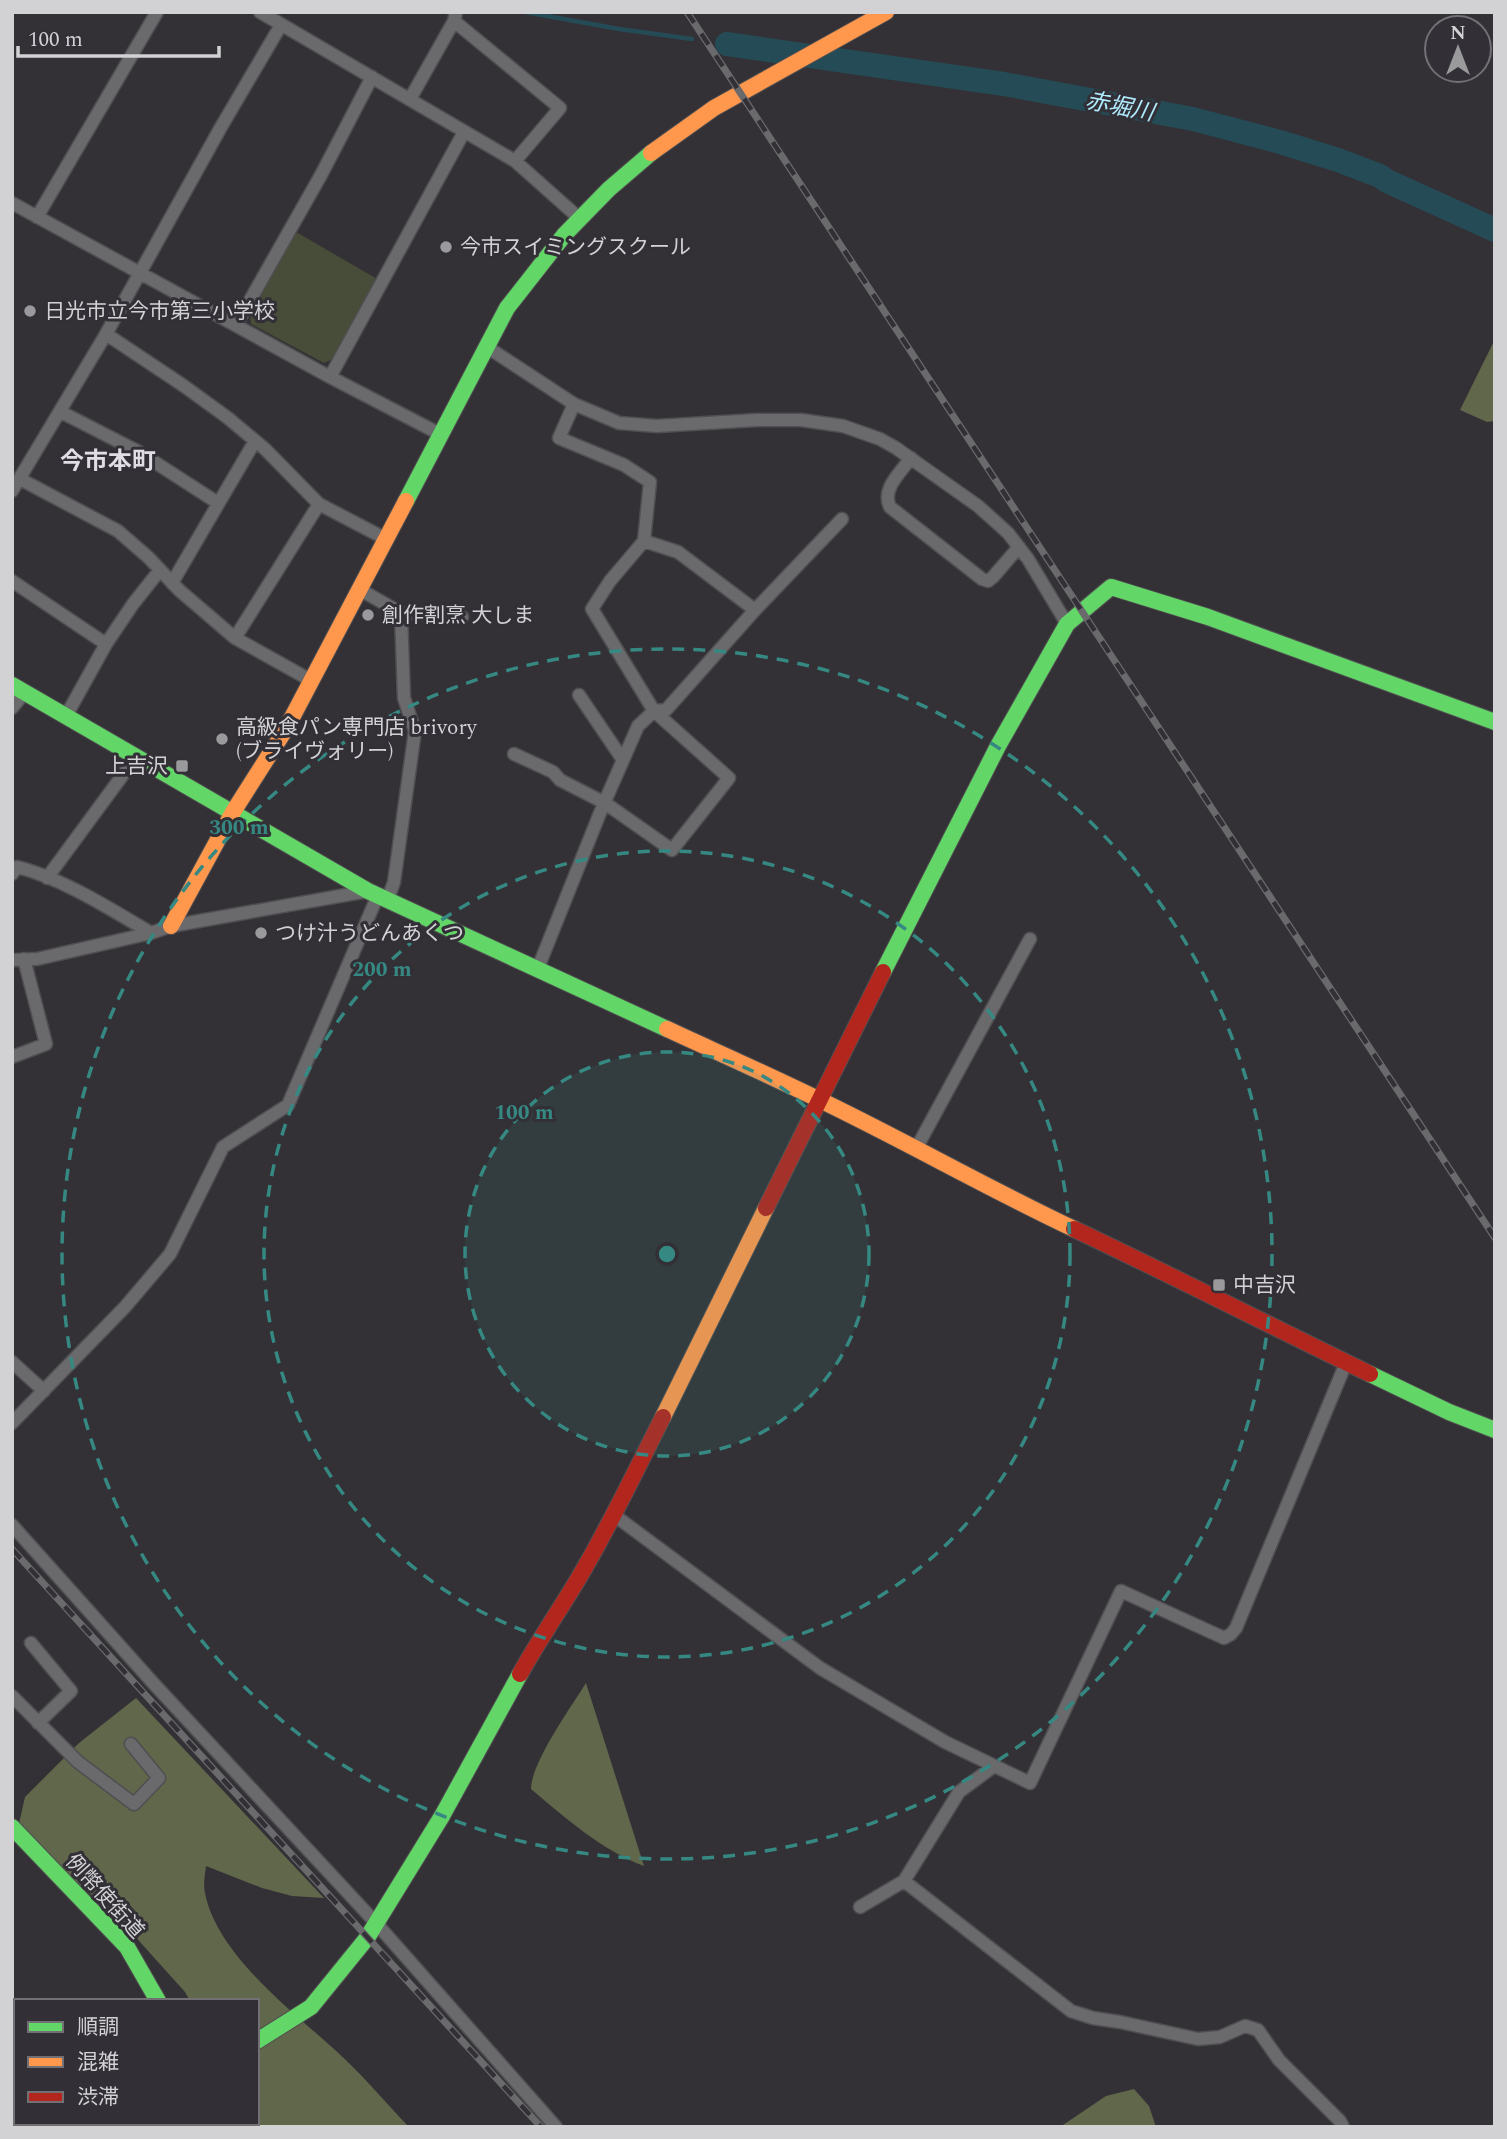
<svg xmlns="http://www.w3.org/2000/svg" width="1507" height="2139" font-family="Spectral,'Noto Sans JP',serif">
	<style>
		.green { fill: #474d38 }
		.forest { fill: #60674b }
		.lines { fill: none; stroke-linecap: round; stroke-linejoin: round }
		.stream { stroke: #254b57; stroke-width: 4.5 }
		.river { stroke: #254b57; stroke-width: 24 }
		.street-casing { stroke: #4f4e51; stroke-width: 15 }
		.fast-casing { stroke: #4f4e51; stroke-width: 18 }
		.slow-casing { stroke: #4f4e51; stroke-width: 18 }
		.jam-casing { stroke: #4f4e51; stroke-width: 18 }
		.street { stroke: #6a696c; stroke-width: 12 }
		.fast { stroke: #63d668; stroke-width: 16 }
		.slow { stroke: #ff974d; stroke-width: 16 }
		.jam { stroke: #b3261e; stroke-width: 16 }
		.rail-casing { stroke: #6a696c; stroke-width: 7 }
		.rail { stroke: #323036; stroke-width: 4.5; stroke-dasharray: 13; stroke-linecap: butt }
		.ring { fill: none; stroke: #368882; stroke-width: 3.5; stroke-dasharray: 12 9 }
		.poi-dot { fill: #9a999c; stroke: #323036; stroke-width: 2.5 }
		.labels { text-anchor: middle; stroke-width: 6; stroke-linejoin: round; paint-order: stroke }
		.poi-label { font-size: 21px; fill: #d2d1d4; stroke: #323036; text-anchor: start }
		.street-label { font-size: 21px; fill: #d2d1d4; stroke: #323036 }
		.water-label { font-size: 23px; font-style: italic; fill: #b0ebfd; stroke: #323036 }
		.quarter-label { font-size: 24px; font-weight: bold; fill: #e0dde5; stroke: #323036 }
		.centre { fill: #368882; stroke: #323036; stroke-width: 3.5 }
		.ring-label { font-size: 21px; text-anchor: middle; font-weight: bold; fill: #368882; stroke: #323036; stroke-width: 6; stroke-linejoin: round; paint-order: stroke }
	</style>
	<rect width="100%" height="100%" fill="#333135"/>
	<!-- green -->
	<path class="green" d="M296,232l83,48 -48,80 -7,3 -73,-39 -1,-11z"/>
	<!-- forest -->
	<path class="forest" d="M1495,339v82l-8,1 -27,-12z
		M586,1683l58,183c-41,-15 -80,-49 -113,-77 0,-26 40,-82 55,-106z
		M136,1698l188,200 -32,-2 -30,-8 -56,-22c-1,9 -3,19 -1,27 12,61 85,116 129,156 27,24 50,52 75,78h-150l-2,-4v-122h-67l-5,-9 -72,-80 -63,-49 -33,-31 8,-35 54,-54z
		M1134,2089l15,17 7,21h-96l46,-31z"/>
	<g class="lines">
		<!-- stream -->
		<path class="stream" d="M525,12l94,17 73,10"/>
		<!-- river -->
		<path class="river" d="M727,44l277,40 189,35 87,23 58,18 42,16 7,5 108,49"/>
		<!-- street casing -->
		<g class="street-casing">
			<path id="street" d="M260,12l255,149 64,57
				M454,21l106,87 -45,53
				M410,99l44,-78 2,-9
				M12,203l318,174 110,57
				M37,217l120,-205
				M236,325l85,-150 51,-98
				M106,334l78,52 44,32 37,31 54,55 67,35
				M487,347l87,57 45,19 38,3 100,-6h44l42,6 37,13 16,9 82,58 30,27 20,26 39,65
				M330,377l134,-245
				M61,412l78,40 79,51
				M911,458c-10,14 -30,31 -21,49l92,72 6,2 5,-4 26,-30
				M20,479l98,52 31,27 30,32 56,48 77,43
				M12,491l94,-157 115,-207 60,-102
				M644,541l34,11 77,58
				M12,581l94,63
				M172,583l83,-142
				M359,589l42,24 61,4
				M235,638l84,-134
				M579,695l44,65
				M12,708l13,-16
				M66,716l40,-72 27,-40 27,-34
				M514,754l39,18 7,8 45,23 67,47 57,-72 -75,-67 -62,-102 18,-28 34,-40 6,-59 -26,-17 -65,-27 15,-34
				M12,874l5,-7c45,11 95,43 134,66
				M47,878l89,-121
				M388,899l6,-17 21,-151 -11,-33 -3,-85
				M12,960l25,-1 114,-26 20,-7 197,-35
				M538,968l64,-160 36,-82 16,-15 12,-1 89,-100 87,-91
				M12,1057l34,-13 -22,-85
				M917,1147l113,-208
				M12,1362l32,29
				M12,1423l113,-116 45,-53 53,-107 65,-42 90,-210
				M614,1515l206,153 125,74 85,41 91,-192 103,47 7,-4 5,-6 110,-265
				M12,1525l142,159 222,239 180,204
				M31,1643l40,48 -33,32
				M12,1696l66,66 56,42 25,-26 -28,-34
				M904,1881l167,130 22,7 27,4 78,17 22,-2 25,-11 13,4 21,30 61,61 3,6
				M860,1907l44,-26 55,-89 35,-26"/>
		</g>
		<!-- fast casing -->
		<g class="fast-casing">
			<path id="fast" d="M406,501l101,-193 58,-74 44,-45 42,-36
				M12,685l356,206 299,138
				M883,972l115,-226 69,-122 44,-37 97,30 287,105
				M1370,1374l79,38 46,18
				M12,1827l115,120 31,54
				M257,2041l54,-34 56,-69 75,-122 78,-142
				M225,2123l2,4"/>
		</g>
		<!-- slow casing -->
		<g class="slow-casing">
			<path id="slow" d="M651,153l63,-45 172,-96
				M171,926l62,-114 54,-85 119,-226
				M667,1029c52,24 104,47 155,72 85,41 167,88 252,128
				M663,1417l103,-209"/>
		</g>
		<!-- jam casing -->
		<g class="jam-casing">
			<path id="jam" d="M766,1208l117,-236
				M1074,1229c99,47 197,97 296,145
				M520,1674c20,-36 44,-70 64,-105 29,-50 53,-101 79,-152"/>
		</g>
		<!-- street -->
		<use href="#street" class="street"/>
		<!-- fast -->
		<use href="#fast" class="fast"/>
		<!-- slow -->
		<use href="#slow" class="slow"/>
		<!-- jam -->
		<use href="#jam" class="jam"/>
		<!-- rail casing -->
		<g class="rail-casing">
			<path id="rail" d="M687,12l808,1226
				M12,1549l529,578"/>
		</g>
		<!-- rail -->
		<use href="#rail" class="rail"/>
	</g>
	<!-- distance rings -->
	<circle cx="667" cy="1254" r="202" fill="#368882" fill-opacity=".12"/>
	<g class="ring">
		<circle cx="667" cy="1254" r="202"/>
		<circle cx="667" cy="1254" r="403"/>
		<circle cx="667" cy="1254" r="605"/>
	</g>
	<!-- markers -->
	<g class="poi-dot">
		<circle cx="446" cy="247" r="7"/>
		<circle cx="30" cy="311" r="7"/>
		<circle cx="368" cy="615" r="7"/>
		<circle cx="222" cy="739" r="7"/>
		<rect x="175" y="759" width="14" height="14" rx="3.5"/>
		<circle cx="261" cy="933" r="7"/>
		<rect x="1212" y="1278" width="14" height="14" rx="3.5"/>
	</g>
	<g class="labels">
		<!-- poi labels -->
		<g class="poi-label">
			<text x="460" y="254">今市スイミングスクール</text>
			<text x="44" y="318">日光市立今市第三小学校</text>
			<text x="382" y="622">創作割烹 大しま</text>
			<text x="236" y="734">高級食パン専門店 brivory<tspan x="236" dy="24">(ブライヴォリー)</tspan></text>
			<text x="168" y="773" text-anchor="end">上吉沢</text>
			<text x="275" y="940">つけ汁うどんあくつ</text>
			<text x="1233" y="1292">中吉沢</text>
		</g>
		<!-- street labels -->
		<g class="street-label">
			<text transform="translate(105 1896) rotate(48)" y="7">例幣使街道</text>
		</g>
		<!-- water labels -->
		<g class="water-label">
			<text transform="translate(1120 106) rotate(11)" y="8">赤堀川</text>
		</g>
		<!-- quarter labels -->
		<g class="quarter-label">
			<text x="108" y="469">今市本町</text>
		</g>
	</g>
	<circle cx="667" cy="1254" r="10" class="centre"/>
	<g class="ring-label">
		<text x="239" y="834">300 m</text>
		<text x="382" y="976">200 m</text>
		<text x="524" y="1119">100 m</text>
	</g>
	<!-- border -->
	<rect width="1507" height="2139" fill="none" stroke="#d2d1d4" stroke-width="28"/>
	<!-- legend -->
	<rect x="14" y="1999" width="245" height="126" fill="#323036" stroke="#727075" stroke-width="2"/>
	<rect x="28" y="2022" width="35" height="10" fill="#63d668" stroke="#727075" stroke-width="2"/>
	<text x="77" y="2034" font-size="21" fill="#d2d1d4">順調</text>
	<rect x="28" y="2057" width="35" height="10" fill="#ff974d" stroke="#727075" stroke-width="2"/>
	<text x="77" y="2069" font-size="21" fill="#d2d1d4">混雑</text>
	<rect x="28" y="2092" width="35" height="10" fill="#b3261e" stroke="#727075" stroke-width="2"/>
	<text x="77" y="2104" font-size="21" fill="#d2d1d4">渋滞</text>
	<!-- north arrow -->
	<g transform="translate(1458 49)"><circle r="33" fill="#323036" stroke="#727075" stroke-width="2"/>
	<path d="M0-5L12 26L0 18L-12 26Z" fill="#9a999c"/>
	<text y="-10" font-size="19" font-weight="bold" text-anchor="middle" fill="#d2d1d4">N</text>
	</g>
	<!-- scale -->
	<path d="M18 46v10h201v-10" fill="none" stroke="#d2d1d4" stroke-width="3.5"/>
	<text x="28" y="46" font-size="21" fill="#d2d1d4" stroke="#323036" stroke-width="5" paint-order="stroke">100 m</text>
</svg>
